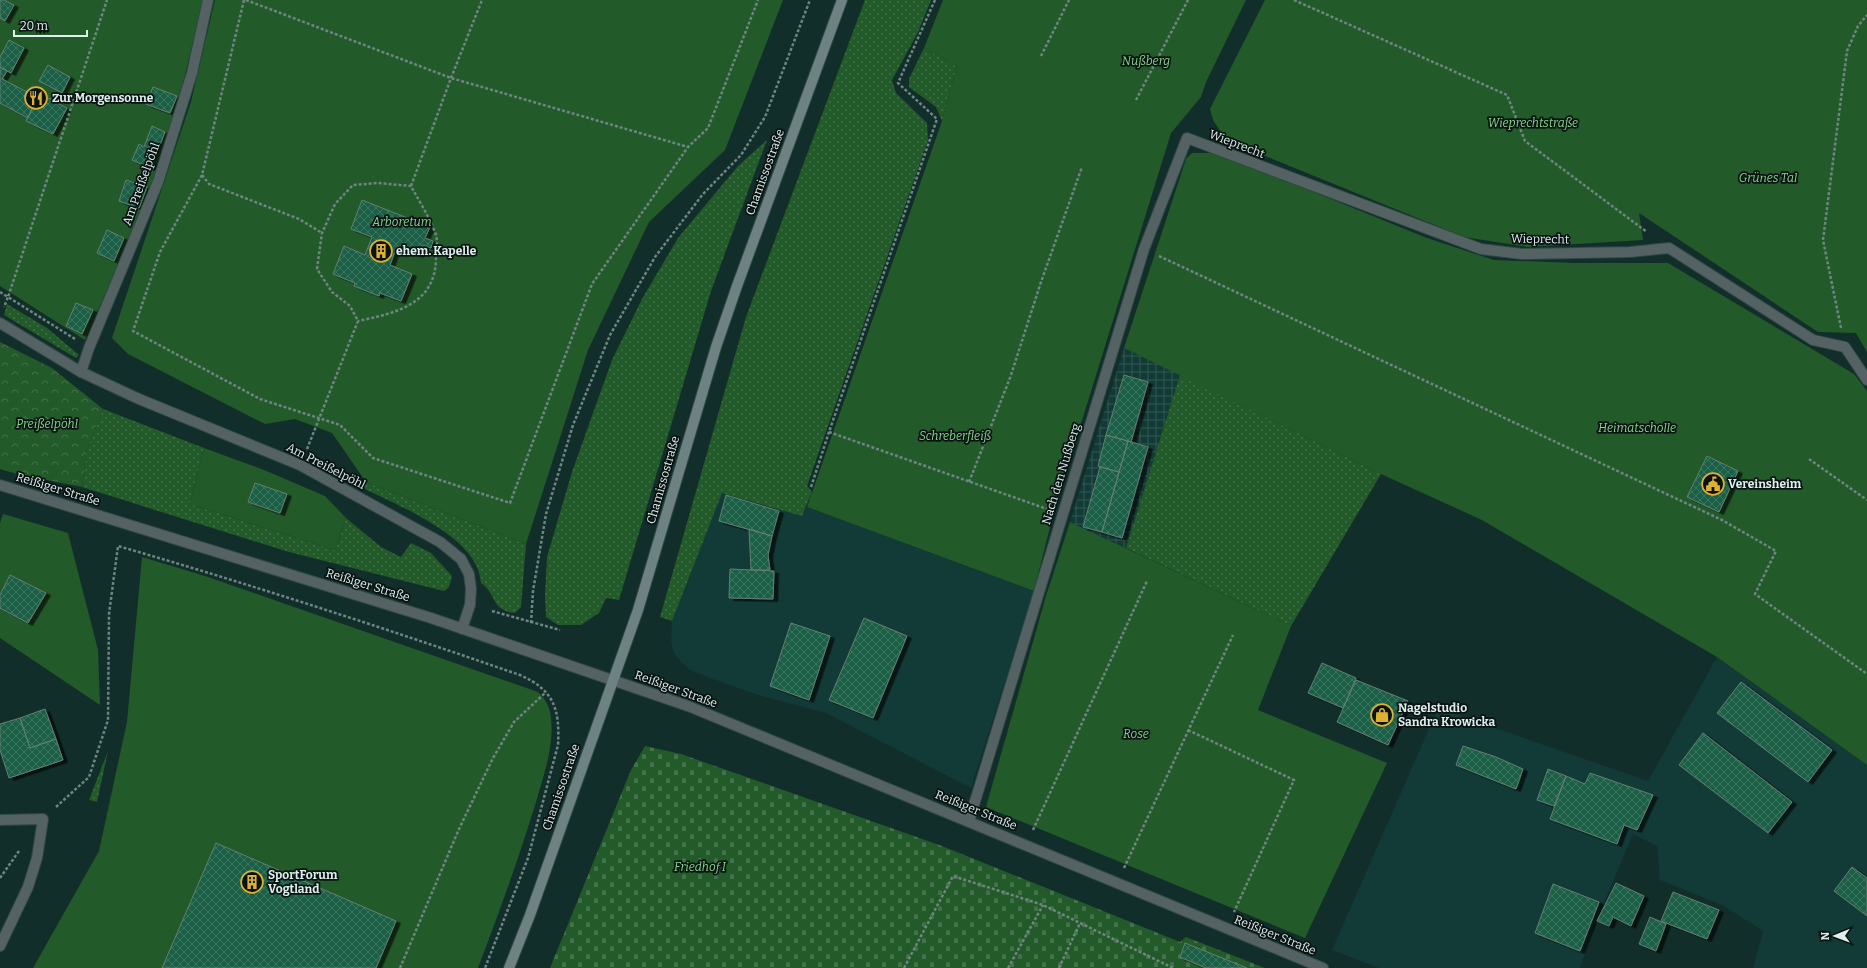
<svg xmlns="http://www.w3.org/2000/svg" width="1867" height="968" font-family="Bitter,serif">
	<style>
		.built { fill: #123a36 }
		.industrial { fill: url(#industrial-grid) }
		.grass { fill: url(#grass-dots) }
		.forest { fill: url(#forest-crowns) }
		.cemetery { fill: url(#cemetery-stones) }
		.garden { fill: #235a2a }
		.building { fill: url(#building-cross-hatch); stroke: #657f73; filter: url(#shadow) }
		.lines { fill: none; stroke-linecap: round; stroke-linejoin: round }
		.lane-casing { stroke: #2f4945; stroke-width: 12 }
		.street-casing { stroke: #2f4945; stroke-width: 12 }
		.secondary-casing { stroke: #2f4945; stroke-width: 12 }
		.path { stroke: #6f8582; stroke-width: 2.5; stroke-dasharray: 3 2; stroke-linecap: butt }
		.lane { stroke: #556263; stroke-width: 10 }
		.street { stroke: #556263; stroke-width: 10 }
		.secondary { stroke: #6e8284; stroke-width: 10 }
		.labels { text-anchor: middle; stroke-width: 3.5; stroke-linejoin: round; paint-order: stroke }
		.park-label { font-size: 12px; font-style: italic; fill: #86d58c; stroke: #081312 }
		.poi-label { font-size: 12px; font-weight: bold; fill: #deeeec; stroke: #081312; text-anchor: start }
		.street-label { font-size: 12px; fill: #deeeec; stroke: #081312 }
	</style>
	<defs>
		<pattern id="industrial-grid" width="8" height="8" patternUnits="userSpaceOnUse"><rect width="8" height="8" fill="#123a36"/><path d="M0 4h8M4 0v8" fill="none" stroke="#345753"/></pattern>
		<pattern id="grass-dots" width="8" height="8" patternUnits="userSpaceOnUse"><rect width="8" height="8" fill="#235a2a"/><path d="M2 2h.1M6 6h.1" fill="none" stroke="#427249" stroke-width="1.8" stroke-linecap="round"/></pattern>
		<pattern id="forest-crowns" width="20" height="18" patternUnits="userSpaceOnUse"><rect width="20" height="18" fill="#235a2a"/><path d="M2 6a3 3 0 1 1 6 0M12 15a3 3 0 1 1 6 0" fill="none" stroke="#427249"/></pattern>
		<pattern id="cemetery-stones" width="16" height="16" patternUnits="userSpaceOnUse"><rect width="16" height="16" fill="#235a2a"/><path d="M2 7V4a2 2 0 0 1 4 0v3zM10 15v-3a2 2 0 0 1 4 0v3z" fill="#427249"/></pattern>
		<pattern id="building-cross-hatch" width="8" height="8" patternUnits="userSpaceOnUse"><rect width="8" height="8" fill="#1a5e46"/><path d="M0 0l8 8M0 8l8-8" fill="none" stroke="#3b7561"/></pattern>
		<filter id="shadow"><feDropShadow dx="4.5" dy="2.5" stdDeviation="0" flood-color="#0009"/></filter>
	</defs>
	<rect width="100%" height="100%" fill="#122e2a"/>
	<!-- built -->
	<path class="built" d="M722,492l80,23 5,-8 227,84 -63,197 -145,-75 -68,-18 -45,-16 -23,-9 -9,-8 -7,-9 -3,-12 1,-20z
		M1717,657l150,108v203h-114l10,-37 -39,-25 -64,-26 -3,-34 -24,-12 -40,95 -13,39h-201l-47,-18 106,-242 210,73z"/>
	<!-- industrial -->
	<path class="industrial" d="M1124,348l56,27 -54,173 -56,-26z"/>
	<!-- grass -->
	<path class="grass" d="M865,0h66l-13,32 -26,48 4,13 31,30 1,17 -121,346 5,6 -10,24 -80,-23 -50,128 -12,-4 86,-300z
		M924,48l33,18 -15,55 -6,-14 -27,-20v-8z
		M767,140l-56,151 -92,309 -13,-2 -7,15 -18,12h-23l-12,-8 -1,-21 2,-39 25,-85 40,-112 30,-61 36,-61 60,-72z
		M7,304l40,24 32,27 -3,3 -72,-43z
		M1180,375l201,99 -90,152 -165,-78z
		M103,409l101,39 -14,56 145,46 11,-32 35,29 20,10 10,-14 20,10 21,23 -3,11 -5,4 -155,-39 -207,-65 5,-38z
		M366,482l160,62 -5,63 -6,6c-25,-3 -17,-18 -34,-30 -1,-6 -2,-13 -5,-18 -17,-35 -79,-60 -113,-77z
		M108,751l-11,51 -8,-2z"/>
	<!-- forest -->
	<path class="forest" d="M0,342l52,26 51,41 -16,40 -5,38 -65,-13 -17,-5z"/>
	<!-- cemetery -->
	<path class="cemetery" d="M645,746l36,8 261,92 238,96 6,-5 79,31h-715l81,-198z"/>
	<!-- garden -->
	<path class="garden" d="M0,0h203l-18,75 -31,107 -69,158 -85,-54z
		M215,0h568l-58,150 -76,72 -61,128 -62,194 -160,-62 -34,-49 -37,-14 -30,5 -137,-70 -16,-16 79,-236z
		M943,0h303l-40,82 -5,15 -30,36 -117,378 -20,80 -227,-84 135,-386 15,-55 -33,-18z
		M1265,0h602v352l-11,-19 -38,-1 -179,-119 4,27 -116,7 -63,-10 -238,-97 -13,-20 -3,-11z
		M1192,153h26l209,85 67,22 81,3h93l186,111 13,17v374l-150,-108 -235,-137 -101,-46 -257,-126 62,-189z
		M204,448l60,22 61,26 21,22 -11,32 -145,-46z
		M3,514l65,19 30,117 2,55 -100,-67v-115z
		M1070,522l221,104 -33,84 129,53 -82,175 -319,-131 60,-211z
		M142,557l63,19 333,116c6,6 10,11 12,20 6,29 -6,62 -14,90 -17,56 -37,111 -58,166h-445l66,-117 28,-129z"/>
	<!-- building -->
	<path class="building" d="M0,0h4l10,5 -9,16 -5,-3z
		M9,40l15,8 -13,25 -11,-6v-10z
		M48,65l22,12 -8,16 -23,-12z
		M0,67l7,4 -5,8 31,16 -4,7 5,3 -6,13 -28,-15z
		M153,87l24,9 -7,17 -24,-9z
		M35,91l32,17 -14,26 -27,-13 8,-16 -5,-3z
		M152,126l13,6 -14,36 -19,-8 7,-16 5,3z
		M126,180l21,7 -8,21 -20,-7z
		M362,200l68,27 -5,11 8,3 -2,7 -8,-3 -4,10 -22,-9 -7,19 22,9 -11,27 -21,-8 -1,3 -25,-10 1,-3 -22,-9 11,-28 21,9 7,-18 -21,-8z
		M107,230l17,8 -10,23 -17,-8z
		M76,303l17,7 -11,24 -16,-8z
		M1124,375l24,7 -17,60 -25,-7z
		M1106,435l22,6 -9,31 -21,-6z
		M1128,441l20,6 -26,91 -20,-6z
		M1707,456l31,15 -19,41 -32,-15z
		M1100,467l19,5 -17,60 -19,-5z
		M255,483l32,11 -7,19 -32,-11z
		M726,495l53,16 -7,25 -53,-15z
		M749,529l23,7 -4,19 2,15h-19z
		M730,569l44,2 -1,28 -44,-1z
		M10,575l36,18 -18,30 -28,-15v-13z
		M864,618l43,18 -34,82 -44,-18z
		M791,623l39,13 -21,64 -39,-14z
		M1322,663l34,15 -13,30 -35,-15z
		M1356,680l52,21 -20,44 -51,-23z
		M1741,682l91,68 -24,32 -91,-69z
		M45,709l11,30 -26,9 -10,-30z
		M20,718l10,30 26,-9 7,21 -54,18 -9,-28v-26z
		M1703,733l89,69 -24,31 -89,-68z
		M1463,746l33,11 27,12 -7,20 -60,-24z
		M1548,769l18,7 -12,30 -17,-6z
		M1590,773l63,22 -16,35 -13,-5 -7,19 -67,-25 16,-43 19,8z
		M216,843l180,78 -20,47h-214z
		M1852,867l15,11v38l-33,-25z
		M1616,883l28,13 -13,30 -18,-9 -4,9 -12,-5z
		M1553,884l46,18 -19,49 -45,-18z
		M1673,892l46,18 -12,29 -46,-18z
		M1650,917l16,7 -10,27 -17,-7z
		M1185,943l62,25h-41l-26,-11z"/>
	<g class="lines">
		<!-- lane casing -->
		<g class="lane-casing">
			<path id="lane" d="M81,372l8,-24 69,-166 34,-109 16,-73
				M969,821l175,-572 43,-111 294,111 41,5 108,-2 39,-4 144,92 32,7 22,33"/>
		</g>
		<!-- street casing -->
		<g class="street-casing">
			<path id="street" d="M0,323l81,49 58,27 161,66 140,77 21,17 8,15 2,15 -1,16 -8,24
				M0,485l431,133 257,88 635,262
				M0,820l43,-1 -6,39 -9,29 -28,59"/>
		</g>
		<!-- secondary casing -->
		<g class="secondary-casing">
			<path id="secondary" d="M509,968l21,-53 108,-305 78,-263 21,-61 105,-286"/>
		</g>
		<!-- path -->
		<path class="path" d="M244,0l-42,175 7,9 90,35 23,14
			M246,0l205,78 237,69 20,-19 50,-128
			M935,0l-37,83 39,36 -108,313 218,77
			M1294,0l213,95 18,46 122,91
			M1041,56l28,-56
			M1136,100l52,-100
			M202,175l-42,77 -27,79 127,68 80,26 33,33 137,45 82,-219 96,-137
			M411,186l40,-108 31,-78
			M1159,256l563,264 54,31 -21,43 112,80
			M0,292l8,5 -4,10
			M1841,328l-18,-88 24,-189 11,-25 9,-11
			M75,339l-67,-42 99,-297
			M307,449l51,-128 -8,-15 -18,-14 -15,-23 5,-36 13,-29 18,-19 25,-2 33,3c8,15 19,32 25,49 2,7 0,17 0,24 -1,46 -41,54 -78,62
			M1809,459l58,41
			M969,482l41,-104 31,-96 41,-115
			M811,487l18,-55
			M492,611l68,19
			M531,623l2,-32 13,-77 27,-89 37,-90 45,-78 48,-63 38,-39 24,-38 45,-117
			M1188,730l106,50 -60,132
			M56,807l33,-30 19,-57 1,-106 9,-68c135,39 269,83 402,129 34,15 40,34 38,70l-30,113 -43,110
			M1033,830l114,-249
			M1124,868l109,-233
			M0,878l19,-27
			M400,968l59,-139 34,-71 21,-36 32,-30
			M904,968l49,-92 90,29 130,63
			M1008,968l35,-63
			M1059,968l21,-45"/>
		<!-- lane -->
		<use href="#lane" class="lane"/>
		<!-- street -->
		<use href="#street" class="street"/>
		<!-- secondary -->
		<use href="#secondary" class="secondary"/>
	</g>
	<!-- icons -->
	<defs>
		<g id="restaurant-ring" transform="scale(1.15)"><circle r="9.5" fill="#081312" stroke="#deb133" stroke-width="1.5"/><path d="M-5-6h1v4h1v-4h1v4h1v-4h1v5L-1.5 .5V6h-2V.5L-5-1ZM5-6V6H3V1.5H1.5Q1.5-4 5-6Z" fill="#deb133"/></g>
		<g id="building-ring" transform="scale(1.15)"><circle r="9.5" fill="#081312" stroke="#deb133" stroke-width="1.5"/><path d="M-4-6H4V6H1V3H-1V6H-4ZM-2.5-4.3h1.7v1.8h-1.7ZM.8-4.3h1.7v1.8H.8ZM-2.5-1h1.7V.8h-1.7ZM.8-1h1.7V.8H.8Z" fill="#deb133"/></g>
		<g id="civic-ring" transform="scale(1.15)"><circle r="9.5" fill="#081312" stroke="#deb133" stroke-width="1.5"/><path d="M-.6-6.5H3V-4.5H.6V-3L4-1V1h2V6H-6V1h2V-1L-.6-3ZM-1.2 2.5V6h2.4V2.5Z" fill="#deb133"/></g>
		<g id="shop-ring" transform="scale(1.15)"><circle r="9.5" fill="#081312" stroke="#deb133" stroke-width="1.5"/><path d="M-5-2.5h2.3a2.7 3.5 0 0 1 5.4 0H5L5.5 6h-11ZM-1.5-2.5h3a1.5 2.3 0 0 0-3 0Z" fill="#deb133"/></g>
	</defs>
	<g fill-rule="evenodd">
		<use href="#restaurant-ring" x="36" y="98"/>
		<use href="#building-ring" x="381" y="251"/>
		<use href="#civic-ring" x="1713" y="484"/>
		<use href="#shop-ring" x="1382" y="715"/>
		<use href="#building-ring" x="252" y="882"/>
	</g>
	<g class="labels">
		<!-- park labels -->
		<g class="park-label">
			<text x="1146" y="65">Nußberg</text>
			<text x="1533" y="127">Wieprechtstraße</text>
			<text x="1768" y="182">Grünes Tal</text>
			<text x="402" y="226">Arboretum</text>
			<text x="47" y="428">Preißelpöhl</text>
			<text x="1637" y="432">Heimatscholle</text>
			<text x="955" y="440">Schreberfleiß</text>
			<text x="1136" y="738">Rose</text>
			<text x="700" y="871">Friedhof I</text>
		</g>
		<!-- poi labels -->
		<g class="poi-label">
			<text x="52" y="102">Zur Morgensonne</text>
			<text x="396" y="255">ehem. Kapelle</text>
			<text x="1728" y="488">Vereinsheim</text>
			<text x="1398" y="712">Nagelstudio<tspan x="1398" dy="14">Sandra Krowicka</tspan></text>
			<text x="268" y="879">SportForum<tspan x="268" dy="14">Vogtland</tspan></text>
		</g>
		<!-- street labels -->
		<g class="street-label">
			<text transform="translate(1237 144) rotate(21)" y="4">Wieprecht</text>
			<text transform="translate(765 172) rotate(-70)" y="4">Chamissostraße</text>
			<text transform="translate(141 184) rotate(-70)" y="4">Am Preißelpöhl</text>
			<text transform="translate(1540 239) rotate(1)" y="4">Wieprecht</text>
			<text transform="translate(326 466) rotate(27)" y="4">Am Preißelpöhl</text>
			<text transform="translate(1061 474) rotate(-73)" y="4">Nach den Nußberg</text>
			<text transform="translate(663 480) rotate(-74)" y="4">Chamissostraße</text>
			<text transform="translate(58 489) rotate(17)" y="4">Reißiger Straße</text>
			<text transform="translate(368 585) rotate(17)" y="4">Reißiger Straße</text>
			<text transform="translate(676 689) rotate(20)" y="4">Reißiger Straße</text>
			<text transform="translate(561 787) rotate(-71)" y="4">Chamissostraße</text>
			<text transform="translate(976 810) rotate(22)" y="4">Reißiger Straße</text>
			<text transform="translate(1275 935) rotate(22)" y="4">Reißiger Straße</text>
		</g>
	</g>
	<!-- north arrow -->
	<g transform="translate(1835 936) rotate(269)" stroke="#081312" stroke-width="3" paint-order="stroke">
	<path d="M0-3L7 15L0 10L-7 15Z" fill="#deeeec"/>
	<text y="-6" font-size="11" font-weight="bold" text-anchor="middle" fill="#deeeec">N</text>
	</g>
	<!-- scale -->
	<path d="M14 30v6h73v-6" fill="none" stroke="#deeeec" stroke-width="2"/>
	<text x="20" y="30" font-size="12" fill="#deeeec" stroke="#081312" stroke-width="3" paint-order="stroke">20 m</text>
</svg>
